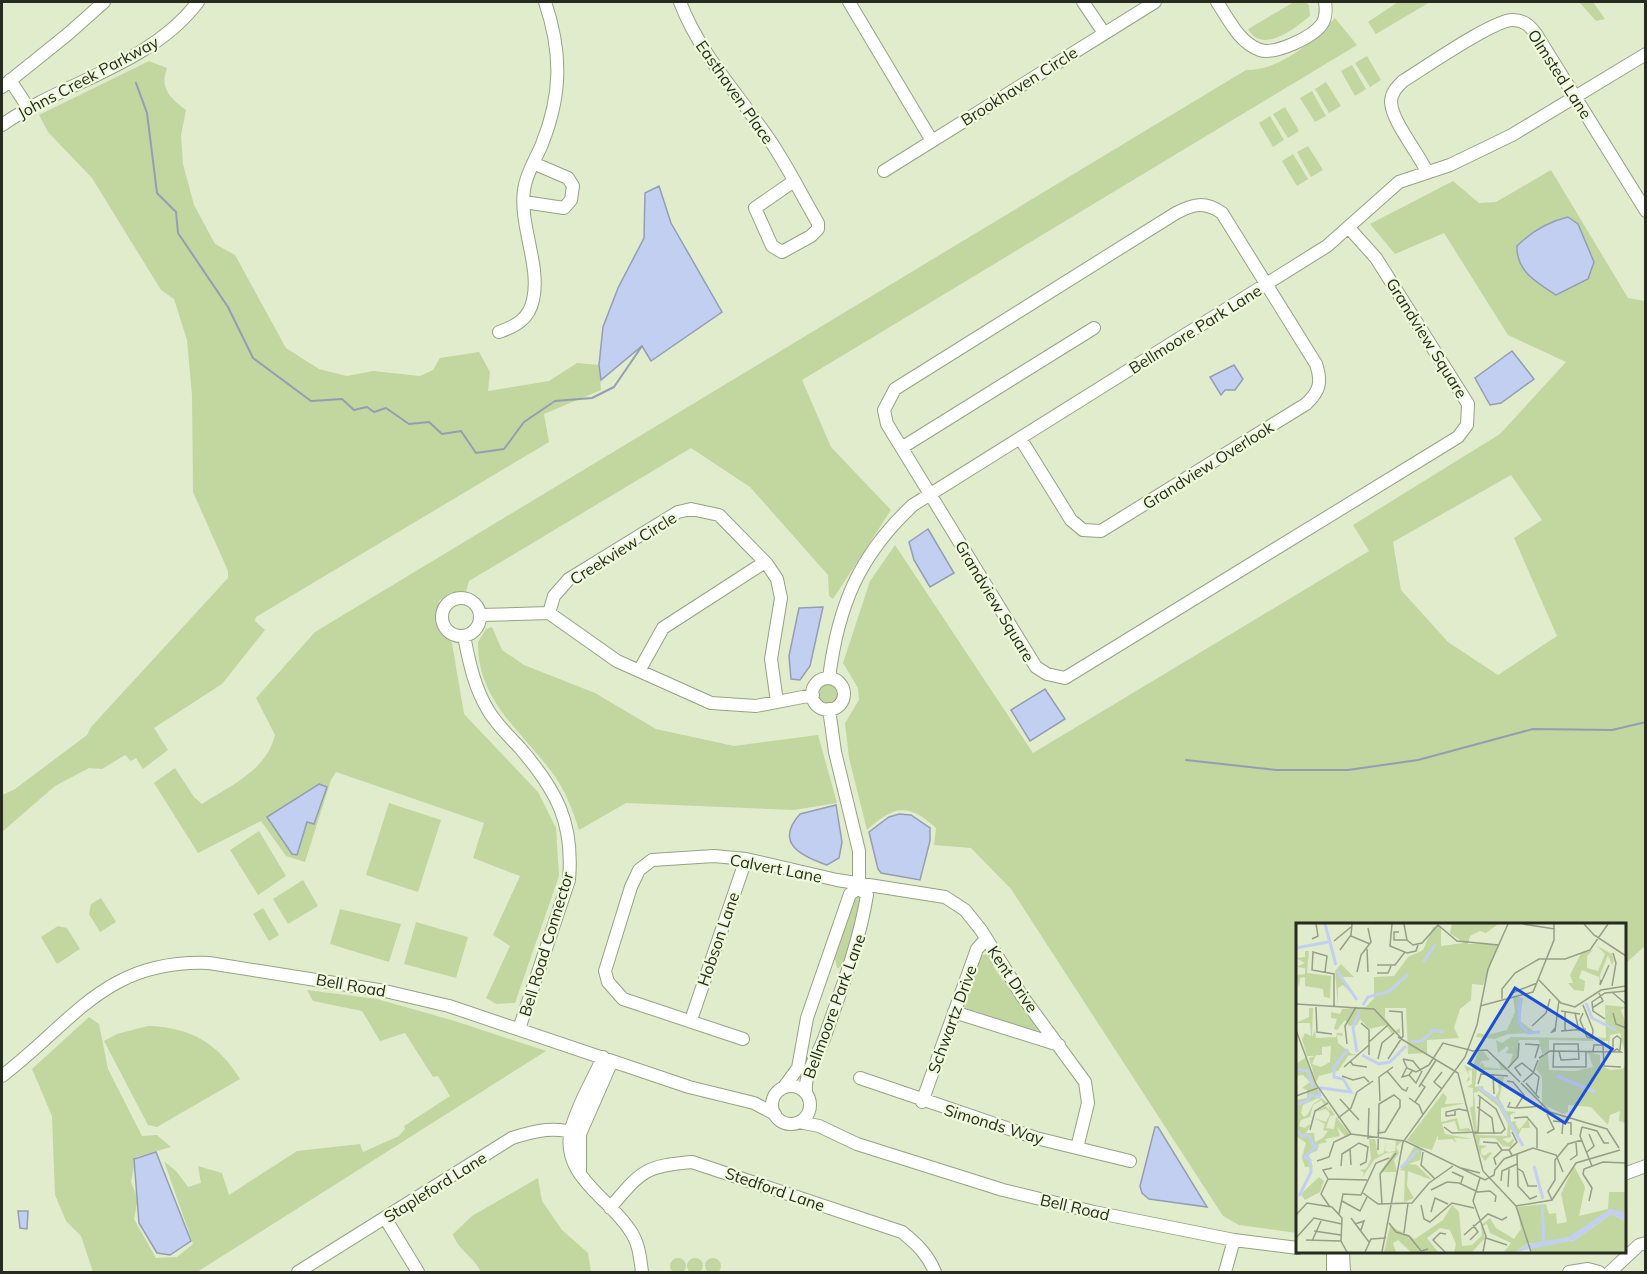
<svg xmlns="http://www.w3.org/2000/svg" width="1647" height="1274" font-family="Mulish,sans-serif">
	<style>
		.green { fill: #c2d6a0; fill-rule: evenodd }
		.water { fill: #c3cff1; stroke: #949eb2; stroke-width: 1.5 }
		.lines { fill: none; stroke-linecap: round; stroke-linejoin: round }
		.stream { stroke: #949eb2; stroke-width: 2 }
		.minor-casing { stroke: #97a285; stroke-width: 14 }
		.minor { stroke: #fff; stroke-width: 12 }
		.labels { text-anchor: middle; stroke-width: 4.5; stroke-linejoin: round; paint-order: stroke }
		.street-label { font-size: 16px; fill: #262a1f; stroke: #eefada }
		.inset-river { fill: none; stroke: #c3cff1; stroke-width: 3 }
		.inset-road { fill: none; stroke: #969e87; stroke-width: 1.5 }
		.view { fill: #1d4ed8; fill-opacity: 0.15; stroke: #1d4ed8; stroke-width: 3 }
		.inset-edge { fill: none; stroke: #262a1f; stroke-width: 3 }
	</style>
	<rect width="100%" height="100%" fill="#e1eccd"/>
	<!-- green -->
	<path class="green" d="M1294,2h11l4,3 1,11c-15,12 -47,39 -62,13z
		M1398,2h32l-54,32 -8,-12z
		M1579,2h14l12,17 -9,2z
		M1335,18l22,27 -555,335 29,67 60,63 -58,89 -4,-3 -1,-21 -78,-88 -59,-39 -222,133 -3,10 -16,2 -11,8 -3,12 4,15 12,15 12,71 74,78 18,36 3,48 -44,127 -19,1 -10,-6 24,-52 -17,-11 27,-59 -47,-18 11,-35 -148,-51 -5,8 -26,82 -19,-6 -25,-35 -63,32 -44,-70 21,-15 19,29 8,7c29,-19 64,-33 73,-69l-19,-37 59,-66 931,-562c36,0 65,-28 89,-52z
		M1367,56l14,24 -11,7 -15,-24z
		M149,61l18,7c-7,21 2,29 19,42l-5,25 2,29 11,41 21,39 20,11 51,93 33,21 28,7 26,-5 47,5 13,-6 7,-12 39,-6 11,20 -2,19 61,-10 28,-18 22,2 2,25 -57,24 5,28 -293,175 -1,4 10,9 -43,54 -68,44 14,22 -25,19 -7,-11 -5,3 -6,-6 -23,14 -13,-1 -34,18 -53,46v-37l13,-6 72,-54 4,-8 137,-149v-7l-35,-79 -1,-97 -5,-55 -13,-41 -13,-9 -69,-112 -44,-46 -9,-17z
		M1352,65l14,24 -11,7 -14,-25z
		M1326,82l15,24 -12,7 -14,-24z
		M1312,91l14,25 -11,6 -15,-24z
		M1285,107l14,24 -11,7 -15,-24z
		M1270,116l14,24 -11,7 -14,-24z
		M1308,146l15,24 -12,7 -14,-25z
		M1293,154l15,25 -11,7 -15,-25z
		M1551,170l77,128 17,3v645l-20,18 -1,-40h-326l-1,309 -58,-8 -16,-9 -212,-327 -40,-41 -37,-3 2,-17c-28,-26 -43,-22 -69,2l-18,-72 -4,-35 14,-23 -1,-12 -15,-25 27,-82 25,-36 138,208 336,-202 -16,-26 147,-91 66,-72 -58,-27 -64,-102 -49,21 -25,-30 83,-43 26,22 17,-1zM1511,475l31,45 -28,18 43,98 -59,39 -50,-33 -47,-52 -8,-48z
		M492,627l10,23 22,15 71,28 61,36 78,17 84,-11 19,68 -43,7 -168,-7 -47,27c-6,-19 -13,-38 -25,-55 -31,-43 -77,-74 -76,-133l8,-13z
		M818 693a11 11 0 1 1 22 0a11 11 0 1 1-22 0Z
		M389,803l52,17 -23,72 -52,-17z
		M259,831l27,45 -28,19 -28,-45z
		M303,880l15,26 -30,18 -15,-25z
		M857,894l6,3 -17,69 -9,2 -2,-10 17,-61z
		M101,898l15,24 -16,10 -11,-18 2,-10z
		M263,908l16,27 -10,6 -16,-27z
		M340,909l61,15 -12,38 -59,-18z
		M416,922l52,15 -12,41 -52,-14z
		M58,926l9,2 13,21 -23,15 -16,-27z
		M987,954l8,7 -2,5 36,52 6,1 5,9 -7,6 -57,-23 -8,1 -4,-4 -1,-10 4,-1 11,-29 -3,-5 4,-7z
		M307,990l70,9 78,22 91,30 -349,221h-104l-12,-36 -15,-15 -11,-26 -3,-79 -20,-47 57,-52 10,7 9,45 34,67 15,-1 14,12 -35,10 -5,25 7,17 -4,20 22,39 21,-1 16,-13 -29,-83 13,11 11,15 13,-4 -3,-17 24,7 7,22 68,-44 63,-7 3,8 36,-16 6,-7 -1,-3 46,-30 -12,-20 -5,1 -28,-44 -25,8 -18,-30 -49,-10z
		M148,1026c42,1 70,17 92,53l-83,48 -9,-2 -44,-84 13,-7z
		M538,1178l4,23 20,29 26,23 3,19h-110c-7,-15 -24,-23 -28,-38l19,-18z
		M687 1266a8 8 0 1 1 16 0a8 8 0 1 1-16 0Z
		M705 1266a8 8 0 1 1 16 0a8 8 0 1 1-16 0Z
		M670 1266a8 8 0 1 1 16 0a8 8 0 1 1-16 0Z"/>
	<!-- water -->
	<path class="water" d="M659,186l12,37 51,89 -71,49 -9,-15 -41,34 -2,-15 4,-38 15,-39 26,-50 1,-45z
		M1568,217l10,7 16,38 -6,17 -32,16c-19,-12 -40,-24 -39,-49 15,-15 30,-24 51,-29z
		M1512,351l22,28 -33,24 -11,2 -15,-27z
		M1234,365l9,14 -8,11h-10l-4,5 -11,-18z
		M928,529l26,44 -24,14 -16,-27 -5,-18z
		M823,607l-13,59 -10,14 -9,-1 -2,-23 10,-48z
		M1045,689l20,30 -35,22 -19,-31z
		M319,784l8,3 -13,37 -7,-2 -10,33 -5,-1 -25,-37z
		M836,805l6,37 -3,16 -12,7c-26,-9 -53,-22 -27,-51z
		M899,814l12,1 19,13v13l-10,39 -39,-7 -3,-4 -9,-37 20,-15z
		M1155,1127h3l49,80 -58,-8 -7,-6 -2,-7z
		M156,1152l35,89 -21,14 -13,-2 -18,-30 -5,-64z
		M18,1211h10l-1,18 -7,-1z"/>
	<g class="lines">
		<!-- stream -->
		<path class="stream" d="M136,83l11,30 10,80 19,19 2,21 50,74 25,51 58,43 31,-2 12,11 13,-3 7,5 12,-4 23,16 20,-2 13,12 19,-3 15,22 28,-4 20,-27 31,-21 37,-3 22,-11 28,-41
			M1186,760l90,10h72l70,-10 115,-31 79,1 34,-8"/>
		<!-- minor casing -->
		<g class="minor-casing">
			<path id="minor" d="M680,2c19,50 56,90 87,134 19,27 34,58 51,87v6l-7,7 -29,16 -10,-6 -17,-38 39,-27
				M849,2l83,139
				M1083,2l21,31
				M1217,2c11,16 22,41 43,48 15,5 53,-13 62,-26 4,-6 4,-16 3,-22
				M10,80l19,29
				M2,87l66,-53 36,-32
				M2,125c63,-44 148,-60 196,-123
				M884,171l271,-169
				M1427,172c-9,-20 -35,-50 -36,-70 0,-9 6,-15 12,-21 20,-12 91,-62 110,-61 11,0 17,6 23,14l110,177
				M524,202l40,6 7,-8 2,-14 -5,-8 -35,-15
				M499,332c17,-6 30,-13 34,-32 8,-34 -14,-75 -9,-110 2,-17 12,-31 18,-46 20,-50 20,-92 3,-142
				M1020,438l51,82 12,10 18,1 205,-127c14,-13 16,-22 10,-40l-94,-151c-17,-12 -29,-9 -46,0l-281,176 -11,21 3,14 149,243 11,7 18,4 393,-241 9,-12 1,-21 -92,-146 -27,-30
				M906,445l188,-117
				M442 617a19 19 0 1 1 38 0a19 19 0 1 1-38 0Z
				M549,613l5,-17 15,-17 109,-67 13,-3 28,6 48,49 10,15 4,19 -10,61 6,43
				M549,613l68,48 94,42 45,3 57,-11
				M480,615l69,-2
				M464,636c5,25 10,51 24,74 8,14 21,26 32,38 37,43 54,75 49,132l-50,149
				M639,671l24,-43 102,-66
				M829,678c9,-72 30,-123 84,-173l414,-259 72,-64 51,-17 62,-30 134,-81
				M812 694a16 16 0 1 1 32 0a16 16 0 1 1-32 0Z
				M829,709l6,43 24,99v37
				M954,1012l105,33
				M691,1020l55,-161
				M743,1039l-120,-40 -15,-17 -3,-11 26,-84 8,-17 13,-10 62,-4 32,3 91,21 108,17 20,13 16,20 41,66 63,86 3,21 -11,45
				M603,1057c-10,23 -26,48 -32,73 -11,45 38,68 58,99 10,13 11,28 13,43
				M2,1076c72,-55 104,-117 207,-113l176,28 64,15 240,81 65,16 21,11
				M860,1078l176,60 94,23
				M772 1105a19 19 0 1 1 38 0a19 19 0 1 1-38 0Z
				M784,1087l14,-19 9,-50 43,-124 9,-6
				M806,1092c-2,-20 12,-36 19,-56 16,-46 34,-92 42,-141l-8,-7
				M922,1102l55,-153 9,-10
				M799,1122l20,4 38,18 146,46 91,22 140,28 64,8
				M580,1171v-37l32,-73
				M1624,1174l22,-8
				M610,1208c31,-36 33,-42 82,-46l210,70c15,12 26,23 33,40
				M385,1218l33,54
				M1333,1252v20
				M1343,1252l1,20
				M298,1272l214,-134c25,-8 43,-12 68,-4
				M1225,1272l9,-32
				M1569,1272l19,-3 11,3
				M1610,1272l29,-27 7,-2"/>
		</g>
		<!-- minor -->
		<use href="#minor" class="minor"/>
	</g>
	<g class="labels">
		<!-- street labels -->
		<g class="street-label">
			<text transform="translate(1560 74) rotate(57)" y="6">Olmsted Lane</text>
			<text transform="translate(88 77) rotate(-28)" y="6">Johns Creek Parkway</text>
			<text transform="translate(1019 86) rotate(-32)" y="6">Brookhaven Circle</text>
			<text transform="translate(735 92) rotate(55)" y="6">Easthaven Place</text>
			<text transform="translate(1195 329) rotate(-32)" y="6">Bellmoore Park Lane</text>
			<text transform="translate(1427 338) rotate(58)" y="6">Grandview Square</text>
			<text transform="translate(1208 465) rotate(-32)" y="6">Grandview Overlook</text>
			<text transform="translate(623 548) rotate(-32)" y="6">Creekview Circle</text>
			<text transform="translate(995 601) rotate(59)" y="6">Grandview Square</text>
			<text transform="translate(776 868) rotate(11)" y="6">Calvert Lane</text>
			<text transform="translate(718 939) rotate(-71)" y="6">Hobson Lane</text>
			<text transform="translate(546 944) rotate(-73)" y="6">Bell Road Connector</text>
			<text transform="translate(1013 979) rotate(56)" y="6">Kent Drive</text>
			<text transform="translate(351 985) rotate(10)" y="6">Bell Road</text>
			<text transform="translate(834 1006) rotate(-70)" y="6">Bellmoore Park Lane</text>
			<text transform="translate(952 1019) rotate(-70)" y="6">Schwartz Drive</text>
			<text transform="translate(994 1124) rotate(17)" y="6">Simonds Way</text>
			<text transform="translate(435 1187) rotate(-32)" y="6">Stapleford Lane</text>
			<text transform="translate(775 1189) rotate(19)" y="6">Stedford Lane</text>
			<text transform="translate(1075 1207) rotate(13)" y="6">Bell Road</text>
		</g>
	</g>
	<!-- overview -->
	<g transform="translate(1296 923)">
		<rect width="330" height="330" fill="#e1eccd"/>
		<path d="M156,1h46l-12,9 -6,-2 -10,5 -2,8h31l-16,41 -11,-1 -1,16 -11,9 -6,19 5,10 -32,2v13l-19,1 -2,-46h-21v10l10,13 5,-3v5l-8,1 -6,-9 -17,4 -9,-10 -3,6 -8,1 -4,-6 -8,10 -3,-1 3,-10 -6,-1v-6l9,2 2,-5 24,-2 8,-9v-21l20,-1 14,-19 15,-7 10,-23 8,-1v20l23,-3 -14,-10zM301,23l15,8 2,7 -2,4 -4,-10 -8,20 -1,14v-12l-17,-7 -3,8 6,3 -1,10 -10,-1 -6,-7h5l-3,-8 11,-22 12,-3 -6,6v12l11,3 7,-17zM9,28h4l-2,22 24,3 -1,22 -6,-1 -1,-8 -18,-3v-9l-5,1 -1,9 -3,-12 9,-1v-6l-9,-1 9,-4 -9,-5 9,-1zM45,41l13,13h-12l8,15 -7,-7 -5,3v18l-3,-35zM217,73l10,2 -3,23 16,12 -28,1 -13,5 -19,-2 2,-4 9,2 20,-5 8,-18zM309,82l21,2 -5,3 5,14v33l-6,-24 -10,2 -1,13 -1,-7h-13v-4l11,1zM13,85h4l-1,29 3,-7 1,8 20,-1 1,-4h5l1,3 -6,-1 1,8 14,11h8l-12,2 -10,15 -19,5 -3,6 -7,-24 6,-2h-8l-5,-17 3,-6 6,3 -1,-13h-14l13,-6zM35,123l-1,16 -9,5 -9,-3 4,-9h6v-8zM215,114l82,1v3l-44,-1v11l-7,3 -3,-14h-20l-1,17 -9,9 4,-12 -8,-1 4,-4 -2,-3 -9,7 -2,-13 6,3zM187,128l7,9 -9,1 -2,7 3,-6 3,5 16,2 -4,-11 12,12h-32l-2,17 8,-1 1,6 11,6 4,-8 -2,-13h7l-5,21 7,13 10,1 -6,3 1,7 6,-1 -2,2 4,7 9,-11 2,9h-8l-4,8 -8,-7 1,8 -9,2 6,4 7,-5 -4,9 -8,-1 -8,-8h-15l-1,7 8,1 -6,3v5l3,2 6,-4 2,1 -7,8 -7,-10 -8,-43 3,-2v-18l-6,-1 5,-3v-14l-4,1 2,9 -4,2 3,-6 -5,-11 8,4 6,-17zM183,168l19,15 10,18 -1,12 -30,-1 -3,-42zM292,129l12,3v10l10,5 13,-1 3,-7v61l-7,-2 1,-10 -10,4 -2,10 -17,-18 -23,-2v7l-5,2 -21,-10v-27l-6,-8 4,-11 8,-5 1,17 26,1 18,-4zM10,134l11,31 -7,4 8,-3 4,7 -19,9 -2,8 3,4 4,-3 5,-10 9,-6 5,5 -4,1 -1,-4 -9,5 -3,12 -9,3 -2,6 6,2 2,-2 4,-2 -5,9h8l1,9 8,-4 5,-7 -5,-1 2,-6 -11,-6 12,4 4,-8 -4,-5 -11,3 11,-6 4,6 -2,-7 7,10 -5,1 -4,12 8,1 2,-12 14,17 -5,2 -8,-9 3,9 -15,3 2,3 -8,2 -2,7 -9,3 5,13h-8l-3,-10 4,-14 -10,-7v-36l11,-2v-8l-5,-2 8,-6 -7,-7 -7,1v-12zM147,170l4,4 -2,7 21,-1 -25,5v14l16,-4 3,11 9,-1 2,3h-13l-3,-10 -13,3 3,10 28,5 -19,-1 3,5 -5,-4 -14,1v-5l-6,15 -15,-4 -10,-6zM73,216h6l3,16 6,-2 2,-13 -1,11 4,1 6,-1 1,-11 6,1 -6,6 3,6 -5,7 3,12h-17l14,-20 -8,1 -12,7 -12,18 2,-5 -4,-3 6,-1 5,-10zM118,224l8,2 -2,11 -12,4 9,1 15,15 -24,-9 -1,15 7,12 -10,4 1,-31 -5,-1zM278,243l11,21 -6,29 29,-7 1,-17h17v23l-16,-6 -34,26 -27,8h-21l-13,9h-11l7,-9 -21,-10 -3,-9 -4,2 2,12 -13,14h-18l2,-8 -6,-14 -10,-2 -13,10 11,14h-27l-13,-12 -5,3 3,9h-12l6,-26 25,13 28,-19 9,-15 7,7 3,34 10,-1 10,-10 -1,-10 9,-7 6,10 18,11 7,-10 -4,-22 29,-3 3,10 7,-1 1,11 10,-2 -6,-28zM23,254l5,4 -4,11 -15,8 -4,-6zM316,291l14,8v30h-94l-2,-4 45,-8z" fill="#c2d6a0" fill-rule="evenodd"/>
		<path d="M314,286l14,3 2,10 -14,-8 -37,26 -60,12 12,-8 42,-7z" fill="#c3cff1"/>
		<path class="inset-river" d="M29,1l11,41M0,25l32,-6M127,39l12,-17M41,48l20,29M224,75l-1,25 9,10 12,-1M290,80l6,15 24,12M67,82l5,-8 22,-6 18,-17M115,119l11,-1 12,-11 10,2M61,129l-4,-24 6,-17M66,132l17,9 11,-2 16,-16M0,146l12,2 5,17M261,153l38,16M182,164l20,14 25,45M0,181l12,-3 2,-6 9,2 2,-9 30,4 -8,-13 -9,-2v-10l14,-18M0,207l6,6h7l5,11M238,243l9,33M105,245l17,-18M3,273l12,-24 -1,-12 -5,-3 13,-12M246,281l2,40"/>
		<path class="inset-road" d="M96,1l-2,22 17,7 9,-2 2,-6M108,1l3,16 6,5 9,-2 16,-18 19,16 42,4M227,1l32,5M288,1l10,11 32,21M103,9h-5v8h13M55,13l19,8M16,16l6,-3 -2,-12M38,18l17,-14M71,26l1,23M44,27l11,-15 1,-11M81,42h18l10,-13M29,49l2,-16 -14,-4 -1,18 22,4v33M61,49l4,-17 10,-13 -3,-14M81,50h11l3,-7M243,57l22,23 14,4 26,-17 25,-4M305,57l-1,5 9,-20M316,63l4,-23 -3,-10M316,69l14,12M216,70l25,-10M206,76v-10l13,-16 24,-14h26l25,-9 18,-26M0,81l78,5 27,29M287,82l10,25 -1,8 -5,-1 -7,-17 3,-7M184,83l53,-14 21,-52v-16M20,84l1,25 15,2M296,85l11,-7 -4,-8M265,88l19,3M279,90l4,18M317,90l3,11 10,4M309,96l-12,-8 -1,-9 13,-9 21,-2M65,100l8,7v25M236,103l14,-13 4,-14M259,105l-3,4 3,-1 4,-31M0,107l20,54 35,50 54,7 80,39 9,-5 1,-6M265,108l25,-2M269,108v-19M102,114l60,36 25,98 33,35 15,46M73,119l19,-17M51,121l-2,-18 11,-19M229,121l14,1 -4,13M317,127v-11l4,-3 4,3 -1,11M263,128l2,9 18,-1 -1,-15h-24l-1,23h33v-16M297,128l1,-6h9l1,21 17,1M243,135l11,-7 71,1 -4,-3 -5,3M82,136l4,-16 12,-10M92,136l15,-23 -1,-24 -13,-1M107,136l4,9 9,4 13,-7M107,136l10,2 8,10M54,138l3,4 14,2M133,142l14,-22 30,8 14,-1 33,32M48,144l25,-22M111,144l-5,10 7,-2M212,145l10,-11 1,-14M91,148l15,18 4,2 2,-4M116,148l-3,4 7,8 6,-12M146,149l-8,10 8,7M197,151l1,20M46,153l11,4 11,-3 5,5M225,153l-6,-8 7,-5 17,14 -3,18M211,158l6,1 11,13 -8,13 -8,-1 2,-5M227,159l10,-9 5,-13M225,160l29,29 57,17 12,19M230,160l13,15M182,161l3,-10 27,2M123,164l17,-27M0,173l22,-8M113,175l10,7 4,10M44,176l19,21M84,178l-1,-24 14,-10M119,179l10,-15 -4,-3M181,184l15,11 2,16M221,185l25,-2M159,187v5l-9,1v-4l13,-3 9,2M251,191l7,15 -7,4M42,195l13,-10 6,-16 16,-11M218,195l13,-1 10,12v19M257,198l10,1 -1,12M267,199l8,1v12M148,204l8,6 26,-1 2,-35M286,204l-2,9 12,30M286,204l15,4 7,12h5M14,207l5,-19 13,-8M178,210h27l4,-4 -9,-20 -18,-14M72,216l1,-31M187,219l14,1 5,7M82,227l1,-46 15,-9 6,5v7l-15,25 -7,1 1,-4M213,227l8,-8 -5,-10M127,229l-2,13 14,14M291,229l7,-6 -5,-12M221,231l1,32 12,13 7,-3M274,237l7,-5 -1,-12M21,238l12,-4 5,-15 17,-8M55,242l-1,-16 9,-6 9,4 -2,15 -6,3M200,242l-2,-7 8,-8h7l3,5M45,243l1,-12 8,-5M165,245l19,5M221,245l6,4 5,14h9M199,247l9,-11 29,-11 23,7 7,17M156,249l11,5 -2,6M184,255l-7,23 13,35 -3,16M32,256l39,1M32,256l-7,15 9,13M32,256l-5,-9 9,-2M205,258l1,-10 15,-7M212,264l1,-18M135,267l16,-8 12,1 19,9 12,-1 6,5 -1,6M67,270l15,11 34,-1 17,-20 24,-17M256,277l-4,-9 7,-11v-20l13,-16 14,-4M46,278l18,10 7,-14M293,278l3,-13 -9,-14 1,-5 19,-7 23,1M86,281l-2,-30 16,-21M125,282l3,14 6,3 22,-19 22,5M220,283l36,-6 24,-37 44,-13M135,289l4,-14 13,6M43,291l4,-20 18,1 15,-32 13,-5M0,292l11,-12 25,4 10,11 -1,23 6,11M55,295l18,24M93,300l7,9 13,4 12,15 7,-2M59,301l9,-3 -3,9M18,308l27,4M108,310l4,-30M168,312l24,-21 14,6 5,-3M0,315l18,-20 28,6M190,315l21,7M10,317l35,1M174,317l8,-8 -5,-7M16,318l9,-20M69,329l6,-13 15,-1M86,329l21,-110 62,-85 12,-32 11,-56 20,-45M149,329l-12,-12 7,-7 6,1"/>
		<path class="view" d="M219,65l97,61 -47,74 -96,-60z"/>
		<rect width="330" height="330" class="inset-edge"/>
	</g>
	<!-- border -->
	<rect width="1647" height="1274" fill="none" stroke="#262a1f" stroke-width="6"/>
</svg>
